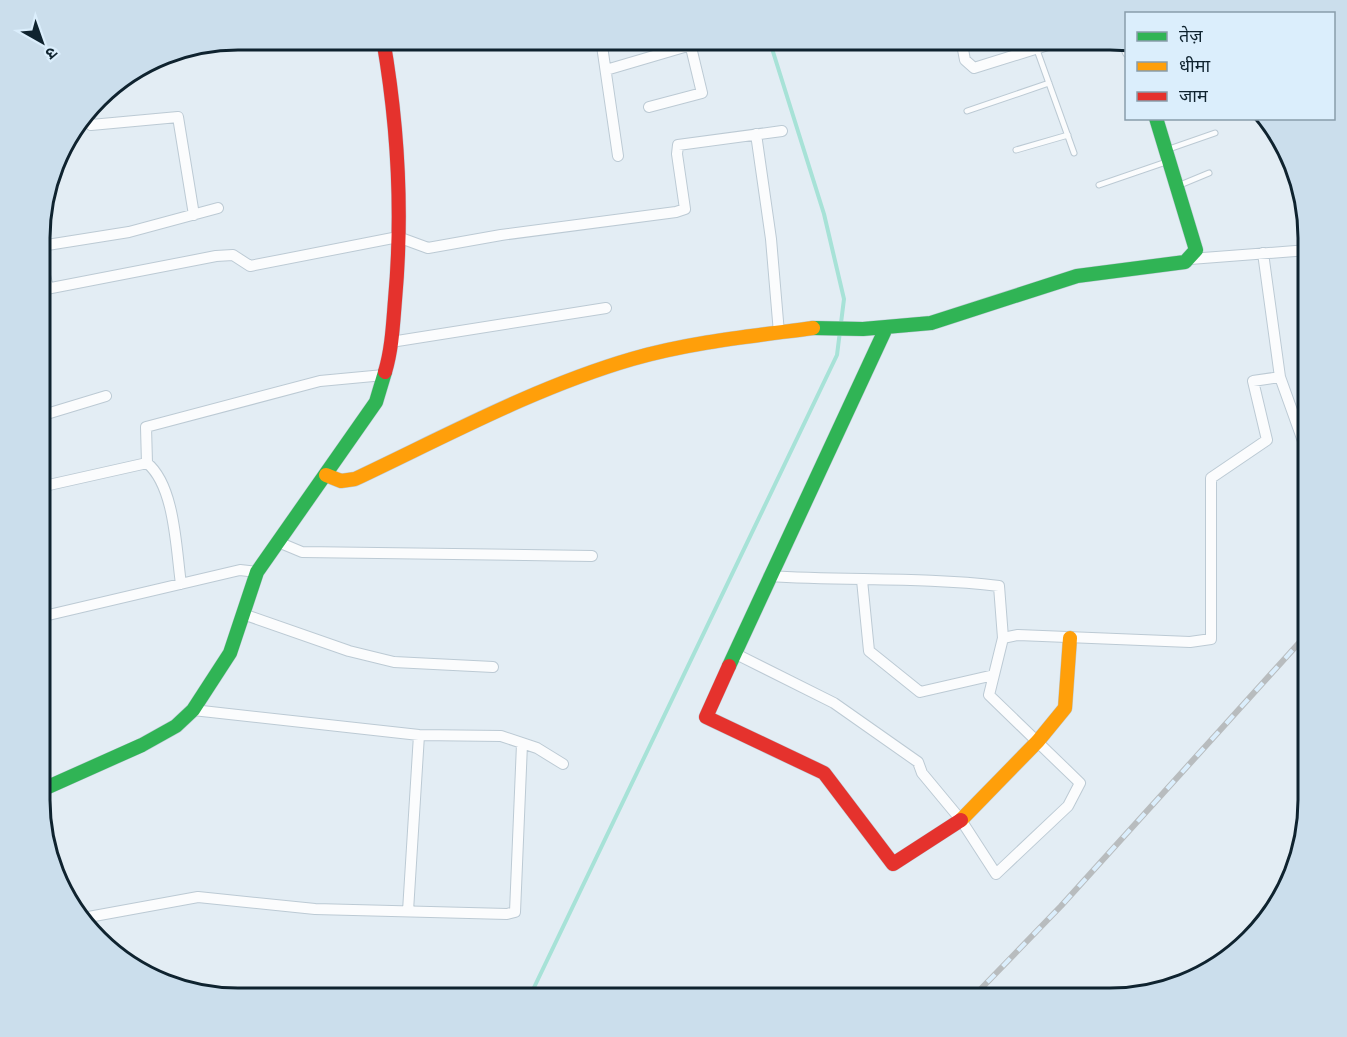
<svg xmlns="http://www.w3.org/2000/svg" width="1347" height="1037" font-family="Manrope,'Noto Sans Devanagari',sans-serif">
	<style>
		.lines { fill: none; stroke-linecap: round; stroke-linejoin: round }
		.stream { stroke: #a7e2d7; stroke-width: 4 }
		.lane-casing { stroke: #bccad4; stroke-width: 7 }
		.street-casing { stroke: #bccad4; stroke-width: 12 }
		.fast-casing { stroke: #bccad4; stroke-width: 15 }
		.slow-casing { stroke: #bccad4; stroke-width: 15 }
		.jam-casing { stroke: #bccad4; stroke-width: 15 }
		.lane { stroke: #fbfcfd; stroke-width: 5 }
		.street { stroke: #fbfcfd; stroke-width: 10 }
		.fast { stroke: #30b455; stroke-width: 14 }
		.slow { stroke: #ff9f0a; stroke-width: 14 }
		.jam { stroke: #e5322d; stroke-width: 14 }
		.rail-casing { stroke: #b8bcbe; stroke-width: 6 }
		.rail { stroke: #dbeefc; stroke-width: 4; stroke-dasharray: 11; stroke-linecap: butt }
		.rim { fill: none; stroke: #0f232f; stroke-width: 3 }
	</style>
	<rect width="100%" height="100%" fill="#e3edf4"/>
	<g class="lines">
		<!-- stream -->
		<path class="stream" d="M769,39l55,175 20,85 -3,24
			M529,998l308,-643 3,-24"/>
		<!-- lane casing -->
		<g class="lane-casing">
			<path id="lane" d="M1119,39l7,15
				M1037,50l37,103
				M967,111l82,-28
				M1169,149l46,-16
				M1016,150l52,-15
				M1099,185l70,-24
				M1180,185l29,-12"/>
		</g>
		<!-- street casing -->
		<g class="street-casing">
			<path id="street" d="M601,39l17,117
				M961,39l4,21 9,8 93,-29
				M606,70l85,-25
				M649,107l53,-14 -13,-54
				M86,113l5,12 87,-8 16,98
				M756,134l15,105 8,94
				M41,246l88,-14 89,-24
				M1263,253l17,124 28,78
				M41,258l7,30
				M1190,259l118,-9
				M41,290l175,-34 17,-1 17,11 148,-29 30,11 73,-13 175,-23 9,-3 -8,-55 1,-9 104,-14
				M391,342l215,-34
				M40,416l66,-20
				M147,463l-1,-36 174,-46 64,-6
				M147,463c28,23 29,86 34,121
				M40,487l107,-24
				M278,542l24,10 290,4
				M862,580l7,71 51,41 74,-17
				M243,614l106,37 45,11 99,5
				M40,617l200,-47 17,2
				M1003,638l15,-3 172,7 21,-3v-161l56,-38 -14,-59 27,-4
				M734,653l100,50 84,59 4,11 39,47 35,54 72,-68 12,-23 -91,-88 14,-57 -4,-52c-77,-9 -153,-5 -230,-10
				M193,710l226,25 82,1 36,12 26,16
				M1289,882l2,-12 5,-8
				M408,911l11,-176
				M83,918l115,-21 117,12 192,5 8,-2 7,-168"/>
		</g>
		<!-- fast casing -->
		<g class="fast-casing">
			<path id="fast" d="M813,328l50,1 68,-6 146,-47 108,-14 11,-12 -40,-132
				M729,666l157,-338
				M39,791l103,-46 34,-19 17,-16 37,-57 27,-81 119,-170 9,-30"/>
		</g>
		<!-- slow casing -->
		<g class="slow-casing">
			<path id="slow" d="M326,475l15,6 14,-2c91,-43 181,-92 277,-120 59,-17 121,-23 181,-31
				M961,820l77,-79 27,-33 5,-70"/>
		</g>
		<!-- jam casing -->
		<g class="jam-casing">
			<path id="jam" d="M383,39c15,86 20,173 12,261 -2,24 -3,49 -10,72
				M729,666l-23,51 118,56 69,91 68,-44"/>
		</g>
		<!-- lane -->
		<use href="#lane" class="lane"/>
		<!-- street -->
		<use href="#street" class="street"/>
		<!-- fast -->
		<use href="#fast" class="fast"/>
		<!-- slow -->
		<use href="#slow" class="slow"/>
		<!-- jam -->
		<use href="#jam" class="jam"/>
		<!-- rail casing -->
		<g class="rail-casing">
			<path id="rail" d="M972,998l89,-92 247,-273"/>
		</g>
		<!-- rail -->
		<use href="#rail" class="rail"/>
	</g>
	<!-- crop -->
	<path d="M0 0H1347V1037H0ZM238 50H1110A188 188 0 0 1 1298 238V800A188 188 0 0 1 1110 988H238A188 188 0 0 1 50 800V238A188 188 0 0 1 238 50Z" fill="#cbdeec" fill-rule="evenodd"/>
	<path class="rim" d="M238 50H1110A188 188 0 0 1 1298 238V800A188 188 0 0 1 1110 988H238A188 188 0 0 1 50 800V238A188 188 0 0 1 238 50Z"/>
	<!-- legend -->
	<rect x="1125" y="12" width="210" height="108" fill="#dbeefc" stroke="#899daa" stroke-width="1.5"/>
	<rect x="1137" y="32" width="30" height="9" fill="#30b455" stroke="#899daa" stroke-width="1.5"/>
	<text x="1179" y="42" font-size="18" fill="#0f232f">तेज़</text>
	<rect x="1137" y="62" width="30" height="9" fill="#ff9f0a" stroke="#899daa" stroke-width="1.5"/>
	<text x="1179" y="72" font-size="18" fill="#0f232f">धीमा</text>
	<rect x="1137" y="92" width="30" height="9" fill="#e5322d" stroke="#899daa" stroke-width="1.5"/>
	<text x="1179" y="102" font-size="18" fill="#0f232f">जाम</text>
	<!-- north arrow -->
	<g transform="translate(42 42) rotate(140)" stroke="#dbeefc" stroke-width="4.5" paint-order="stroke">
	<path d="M0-4.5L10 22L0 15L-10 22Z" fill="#0f232f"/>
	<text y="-9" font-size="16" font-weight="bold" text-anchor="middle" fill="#0f232f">उ</text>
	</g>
</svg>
